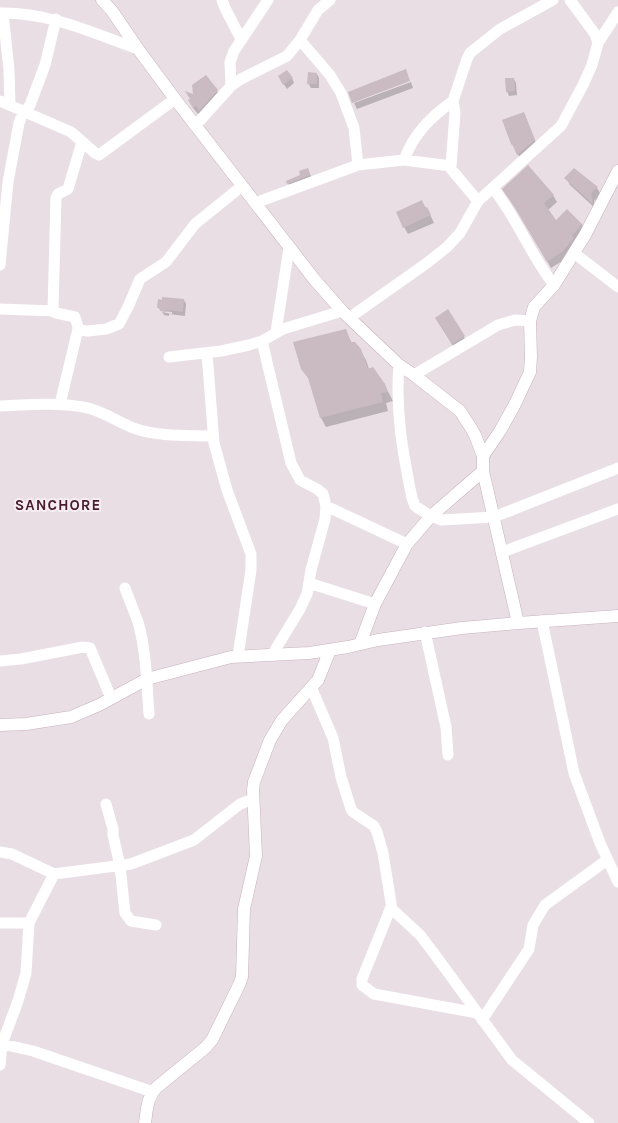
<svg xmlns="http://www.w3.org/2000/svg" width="618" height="1123" font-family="Karla,sans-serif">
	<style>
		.shadow { fill: #0003 }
		.building { fill: #cabac2 }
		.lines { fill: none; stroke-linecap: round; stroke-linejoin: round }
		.secondary-casing { stroke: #c9b1bc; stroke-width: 13 }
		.street { stroke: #fff; stroke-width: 11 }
		.secondary { stroke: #fff; stroke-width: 12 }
		.labels { text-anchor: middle; stroke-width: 4; stroke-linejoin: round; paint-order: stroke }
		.district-label { font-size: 15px; font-weight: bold; letter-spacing: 1px; fill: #491d2b; stroke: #f6eef3 }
	</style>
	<rect width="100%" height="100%" fill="#e9dee4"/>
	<!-- shadow -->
	<path class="shadow" d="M317,74l2,4v10h-8l-3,-5z
		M279,77l13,1 2,5 -7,6z
		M514,79l2,4 1,12 -8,1 -2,-5z
		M411,82l2,6 -56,21 -3,-6z
		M217,91l4,7 -23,16 -5,-6 1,-13z
		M524,113l14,35 -16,13 -6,-10z
		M308,169l4,10 -22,8 -2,-4 14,-7z
		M566,178l31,10 4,7 -7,6 2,8 -26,-24z
		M553,195l4,7 -9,8 8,11 26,3 3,7 -18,27 -16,10 -30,-53z
		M421,201l5,7h1l7,15 -26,11 -4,-7z
		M184,300l2,4 -1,12 -16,-2v2l-5,-1 -2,-3 10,2v-2l-11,-1 -3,-4z
		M448,310l20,34 -12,7 -16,-26z
		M345,330l7,13 8,7 6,10 3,9 15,15 9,17 -7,2 2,8 -62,16 -5,-9 -10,-36 -9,-13z"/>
	<!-- building -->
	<path class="building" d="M406,69l4,12 -58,22 -4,-11z
		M287,70l6,8 -10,7 -5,-9z
		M308,72l9,1v11h-10z
		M206,75l12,15 -19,21 -3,-5 -3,2 -5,-8 2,-1 -5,-8 8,3 -1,-9z
		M505,78h9l1,13 -9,1z
		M524,112l11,28 -18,15 -4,-9 -2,-2 -9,-24z
		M528,165l26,30 -10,8 12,17 11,-11 15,15 -10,12 2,2 -11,13 -16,11 -32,-54 -13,-19z
		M308,168l2,7 -23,9 -1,-3 14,-6 -1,-4z
		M574,168l24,19 -7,6 2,11 -29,-26z
		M422,200l3,8 2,-1 4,8 -28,13 -7,-16z
		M162,297l22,2 -1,13 -16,-2v2l-7,-1v-3h-3l1,-9 4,1z
		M448,309l17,27 -13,8 -17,-26z
		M346,329l5,13h4l6,7 7,20 5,-2 12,17 3,8 -7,1 2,9 -63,16 -12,-40 -7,-9 -8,-27z"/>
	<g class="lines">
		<!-- secondary casing -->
		<g class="secondary-casing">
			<path id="secondary" d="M102,0l10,11 26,38 37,50 139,180 28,32 57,54 15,10 46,36 11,17 4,7 8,21v15l35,152
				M483,456l17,-25 14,-25 16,-34 1,-15 -1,-36 4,-14 20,-22 31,-50 33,-64
				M360,644l15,-40 32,-60 24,-28 52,-45
				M0,725l26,-1 45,-7 28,-12 48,-26 84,-22 78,-4 39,-6 30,-7 84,-12 56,-5 100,-7
				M145,1123c2,-14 2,-26 12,-36l48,-39 7,-8 27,-55 3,-8 2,-68 12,-53 -3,-66 1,-8 16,-42 12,-20 36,-40 12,-30"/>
		</g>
		<!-- street -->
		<path class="street" d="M222,0l3,8 16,31
			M0,13c49,-1 93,20 138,36
			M3,13l6,57 1,35
			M300,40l30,35 11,18 13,35 4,37
			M598,43l20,-31
			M231,86l-1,-24 4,-11 34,-51
			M0,101l71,31 24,21 4,2 76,-56
			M195,126l36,-40 10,-7 46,-23 13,-16 18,-30 12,-10
			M82,142l-14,47 -10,5 -2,4 -3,111 1,3 2,1 19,4 4,13 9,1 18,-2 13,-5 9,-17 12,-28 26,-17 29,-38 47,-38
			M404,160c10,-27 27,-43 49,-59
			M493,188c24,30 37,66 61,97
			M478,201l-27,-32v-3l4,-53 -2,-12 14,-42 3,-6 30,-24 53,-29
			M255,203l103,-38 46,-5 47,6
			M574,253l44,34
			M0,265l8,-83 11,-59 3,-8 8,-10 15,-40 11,-46
			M0,309l54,2
			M349,318l78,-55 20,-16 13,-14 18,-32 83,-75 22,-41 9,-20 6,-22 -3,-9 -25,-34
			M276,332l13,-84
			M262,341l29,122 9,17 17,9 6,5 3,12 -1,13 -14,51 -4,24 -7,15 -28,46
			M207,353l7,90 13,47 24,64v16l-13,86
			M169,357l52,-6 28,-6 13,-4 21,-12 59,-18
			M399,365c-4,46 4,89 13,133l3,8 3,2 13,8 11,4 52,-3 124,-49
			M414,375l84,-50 17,-5 15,1
			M60,404l18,-75
			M0,406c27,-1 56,-4 83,1 20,3 35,16 53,22 25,8 51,6 76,7
			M326,506l81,38
			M502,552l116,-43
			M309,583l66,21
			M125,588c4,11 9,23 13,34 8,27 9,64 11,92
			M542,621l32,152 26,70 18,39
			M425,632l21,95 2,28
			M0,661l21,-2 62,-12 7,1 21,50
			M311,687l22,51 8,39 10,32 2,3 21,14 3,6 6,21 9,56 28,26 13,17 79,108 77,63
			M106,804l7,25v6l7,31 5,47 6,8 25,4
			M0,852l12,2 42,20 77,-10 63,-24 46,-36 13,-5
			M391,907l-29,72v6l12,9 103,19
			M0,923h29
			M482,1020l47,-71 4,-24 12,-20 62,-45
			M2,1044l31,7 120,41
			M0,1065l2,-21 16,-43 8,-28 3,-50 25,-49"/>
		<!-- secondary -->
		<use href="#secondary" class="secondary"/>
	</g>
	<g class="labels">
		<!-- district labels -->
		<g class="district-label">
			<text x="58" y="510">SANCHORE</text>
		</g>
	</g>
</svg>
